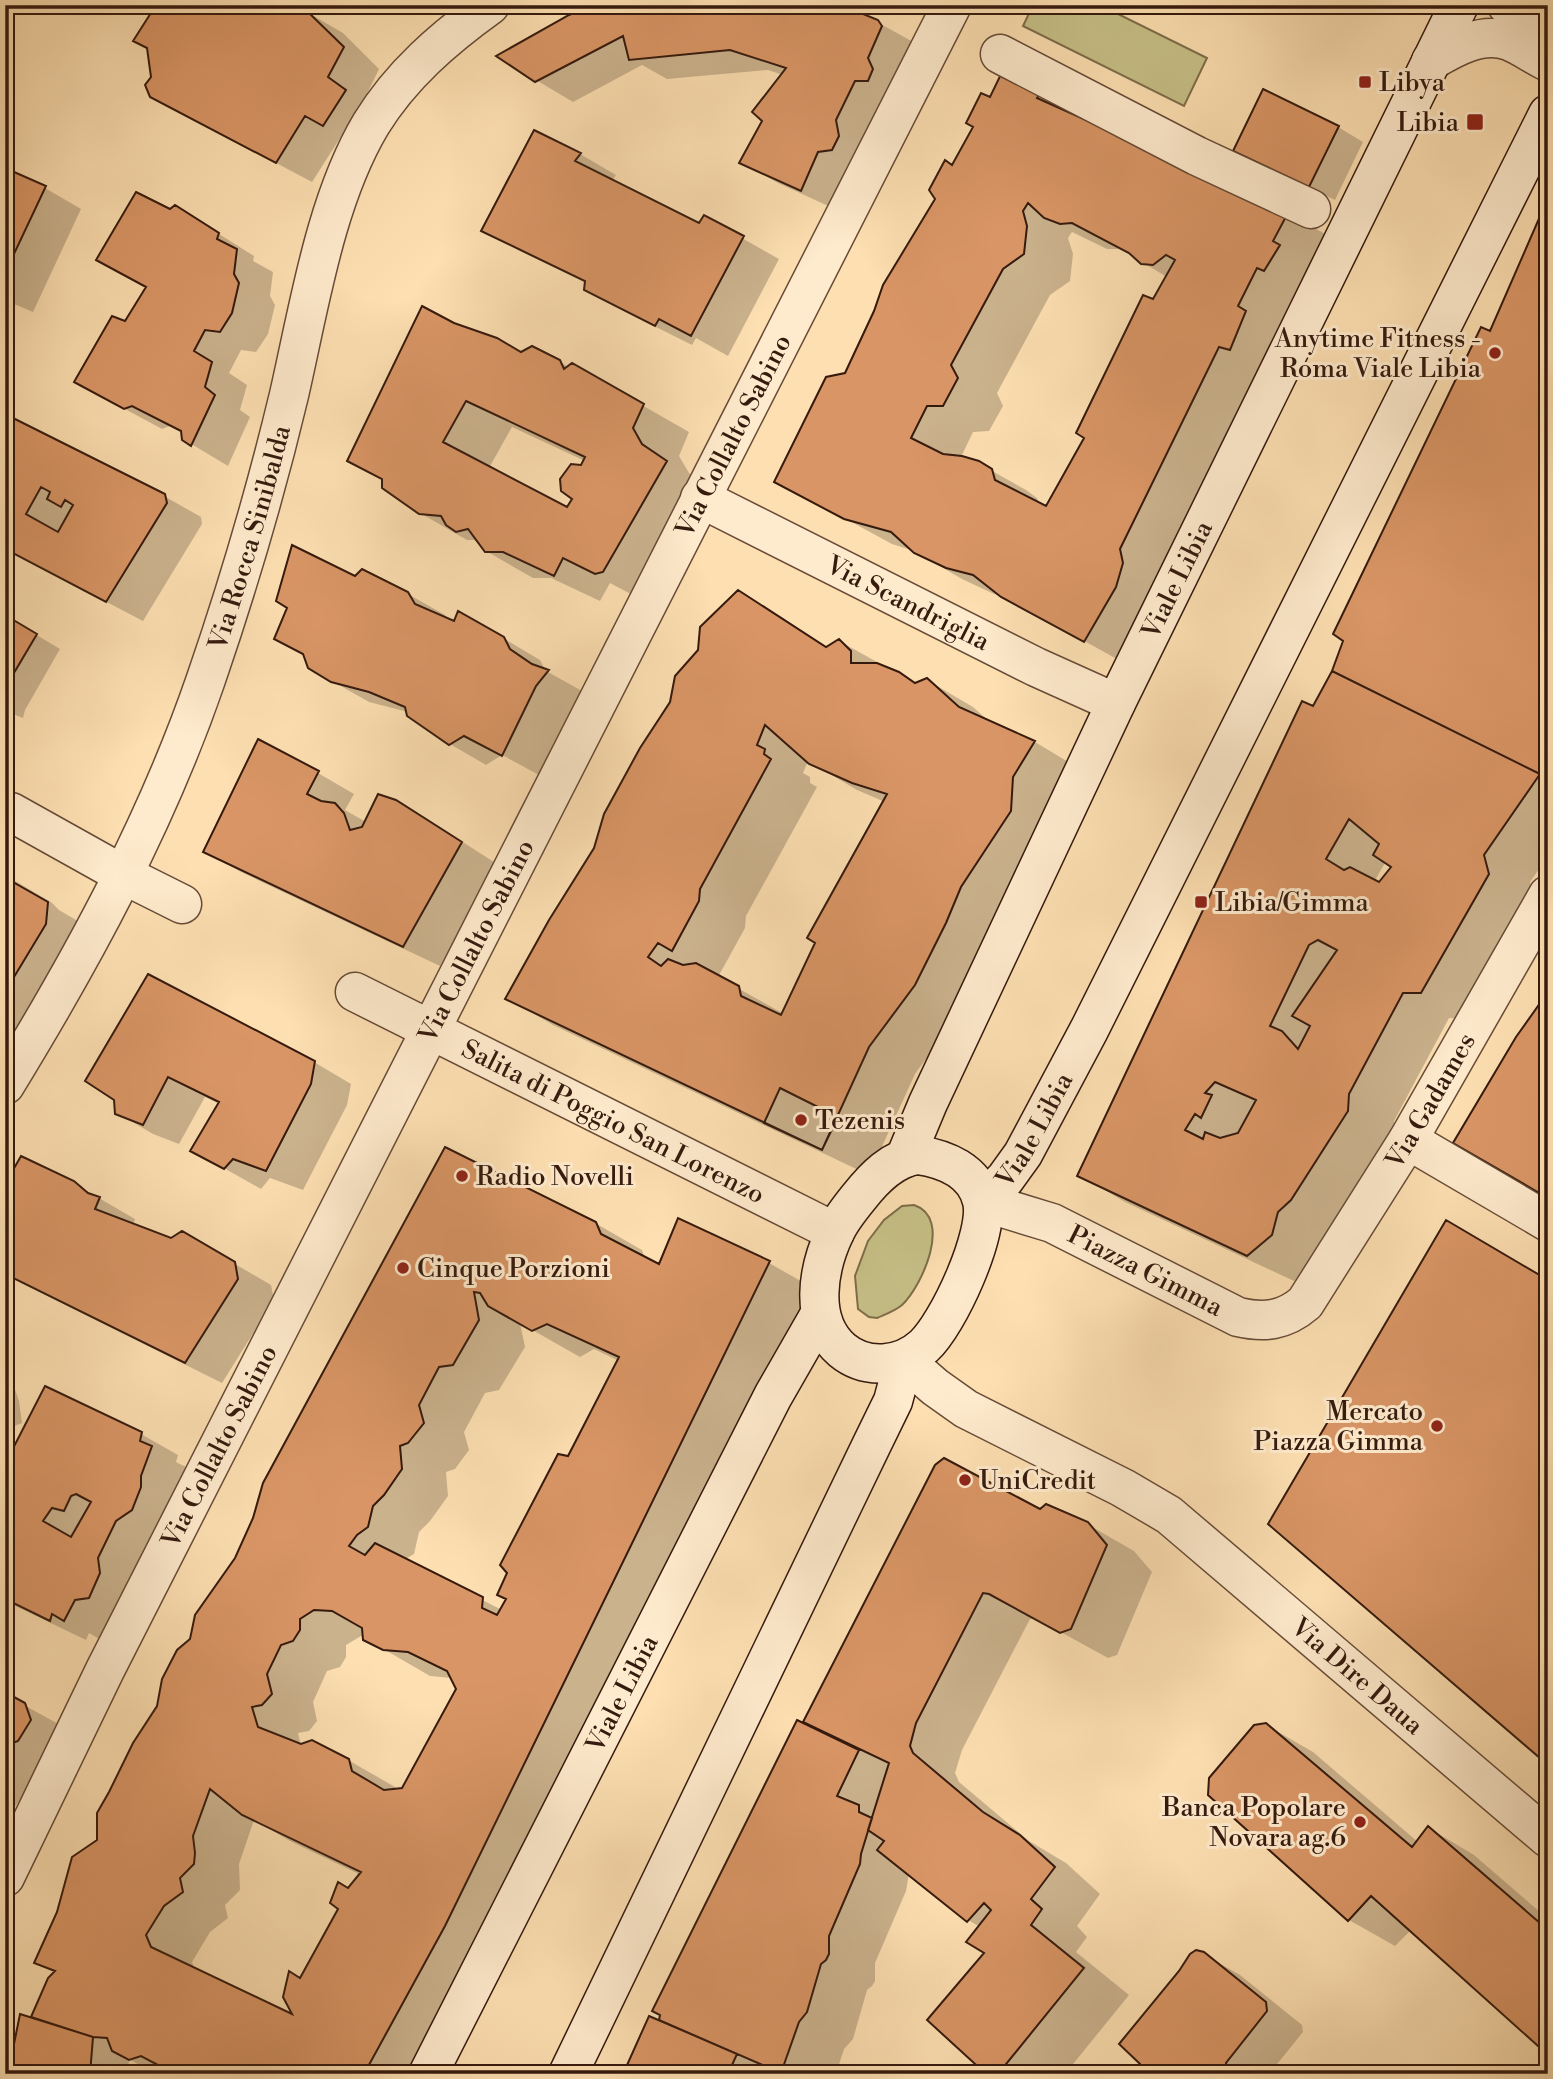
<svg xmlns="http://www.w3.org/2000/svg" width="1553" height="2079" font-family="'Libre Bodoni',serif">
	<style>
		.green { fill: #c6c087; stroke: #7e6d4a; stroke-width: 2 }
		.shadow { fill: #0003; fill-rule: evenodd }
		.building { fill: #d99565; stroke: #351a0e; stroke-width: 2; fill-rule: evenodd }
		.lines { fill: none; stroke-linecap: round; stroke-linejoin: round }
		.street-casing { stroke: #674b37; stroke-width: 41 }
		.secondary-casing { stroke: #351a0e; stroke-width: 41 }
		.street { stroke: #feeacc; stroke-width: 38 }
		.secondary { stroke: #feeacc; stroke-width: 38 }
		.poi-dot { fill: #8f2418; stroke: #feeacc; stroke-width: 2.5 }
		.labels { text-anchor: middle; stroke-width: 6; stroke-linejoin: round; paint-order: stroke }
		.poi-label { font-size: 26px; fill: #351a0e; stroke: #feeacc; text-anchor: start }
		.street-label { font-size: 26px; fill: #351a0e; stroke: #feeacc }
	</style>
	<rect width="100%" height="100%" fill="#fddfb1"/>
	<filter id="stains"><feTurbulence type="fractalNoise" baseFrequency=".00286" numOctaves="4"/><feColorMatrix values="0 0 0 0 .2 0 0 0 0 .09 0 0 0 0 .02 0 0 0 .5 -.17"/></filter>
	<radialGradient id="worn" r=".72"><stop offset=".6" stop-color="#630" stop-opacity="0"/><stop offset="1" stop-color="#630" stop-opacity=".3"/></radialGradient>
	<!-- green -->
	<path class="green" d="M1033,5h67l107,53 -23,48 -161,-80z
		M914,1205c39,13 8,81 -12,100 -7,6 -16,9 -25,13l-8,-1 -11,-8 -3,-33 13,-35 16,-21 18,-14z"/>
	<!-- shadow -->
	<path class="shadow" d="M305,11l38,22 36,36 -15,31 18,12 -22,33 -18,-10 -30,47 -123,-65 -36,-40z
		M570,16l307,6 38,21 -78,167 -59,-27 -36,-21 23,-42 18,-45 -15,-5 -101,9 -25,-14 -69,37 -37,-22z
		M1003,73l285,140 46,26 -203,428 -127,-71 -10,-2 -32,-15 -48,-28 -22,-7 -116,-63 70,-107zM1072,232l35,17h13l47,28 -81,160 -40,72 -6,-4 -3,-7 -11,-8 -48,-27 -17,-6 12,-25 16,-1 14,-25 -6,-13 53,-98 20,-14 3,-27 -5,-16z
		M1263,91l75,36 25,15 -28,58 -75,-35 -25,-14z
		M534,133l46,21 36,21 -4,6 87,44 5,-8 75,42 -51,97 -32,-18 -4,7 -70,-35 -36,-21v-6l-66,-32 -36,-21z
		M5,170l40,18 36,21 -48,103 -26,-11 -2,4z
		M1548,203v653l-18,26 5,19 -67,118 -19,-1 -55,103v17l-76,123 -24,20 -169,-79 -46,-27 234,-467 20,-34 158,-341zM1386,861l8,5 -14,18 -6,-2z
		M211,229l43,27 -1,5 20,11 -3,24 5,9 -7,29 -12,18 -15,-2 -12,23 18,12 -7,25 10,7 -22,49 -45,-27v-7l-13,-6 -8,3 -50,-27 14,-79z
		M454,325l68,29 10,-6 37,19 3,-2 117,67 -10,24 10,17 23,16 -70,111 -32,-17 -10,18 -49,-23h-18l-47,-27 -3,-5 -9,-6h-7l-47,-27zM512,427l73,34 -11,38 -6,10 -79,-41z
		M5,416l159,80 37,21 1,7 -59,97 -138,-72z
		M356,578l52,16 37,21 3,6 55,17 37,22 6,11 38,21 -12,15 -33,68 -37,-20 -16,10 -36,-21 -42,-32 -39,-10 -37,-21 -26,-25 -30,-18z
		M738,593l91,55 10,-7 78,43 10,-4 46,27 18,16 44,19 45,27 -119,242 -46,63 -46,101 -316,-150 -46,-27 89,-150 103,-197zM808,761l49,29 28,12 -101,212 -66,-37 27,-49 1,-12 71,-129 -7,-4v-6l-7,-4z
		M5,616l55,33 -35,61 -2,8 -18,-7z
		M318,773l36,21 -9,16 21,12 67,1 64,41 -57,102 -199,-94 -36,-21z
		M5,875l46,27 8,8 34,20 -88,150z
		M314,1062l37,22 -4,21 -44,85 -33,-12 -9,11 -69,-39 28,-46 -15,-7 -26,47 -26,-10 -36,-21 -1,-14 -29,-18z
		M446,1149l149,74 47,27 3,9 15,8 109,-4 46,26 -391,785h-269l-26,-15 -1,15h-123l44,-95 6,-6 -19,-11 62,-121 61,-135 33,-66 45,-81zM520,1323l60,34 14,-8 25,12 -50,98 -67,151 -98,-50 10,-6 5,-22 11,-11 18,-25 -2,-24 9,-3 14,-19 -5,-18 21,-39 14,-3 26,-43zM361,1636l69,40 22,2 6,12 -55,100h-7l-1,-3 -47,-27 -47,-14 -3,-13 11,-2 8,-10 -4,-19 14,-31 13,-4 6,-10v-12zM254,1820l36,21 71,34 -12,15 -48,90 -5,38 -101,-48 -3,-8 18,-30 18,-14 -3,-13 15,-15 -1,-26z
		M73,1183l62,36 -2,7 38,14 11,-7 89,52 3,15 -52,83 -217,-108v-88z
		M5,1379l8,5 6,17 3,22 -13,5 -4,-1z
		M141,1434l37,21 -2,7 12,6 -87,172 -12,-7 -3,7 -81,-39v-133z
		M936,1466l104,45 47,13 47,27 18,21 -35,83 -9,3 -71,-39h-7l-68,131 -7,23 4,9 70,59 37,22 34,31 -23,32 10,11 -11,15 53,43 -64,79h-77l-1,-121 -7,-26 -12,-7 -59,-47 -3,18 -31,72v18l-3,5 -5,4 -14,49 -9,10 -8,25h-211l42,-49 137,-301z
		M5,1688l4,2 4,9 49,27 -21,40 -6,5 -12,24 -15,21 5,17 -8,15z
		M1266,1725l47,27 105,90 11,-14 45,27 74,64v134l-137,-123 -16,16 -46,-26z
		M1203,1954l37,21 62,50 1,7 -34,42h-128z"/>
	<!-- building -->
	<path class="building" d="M156,5h142l8,5 38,37 -16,30 18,13 -23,36 -18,-10 -29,47 -126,-66 -5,-12 6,-8 -4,-29 -14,-7z
		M591,5h250l37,15 4,6 -14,32 5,11 -5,12h-13l-19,39 3,16 -7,14 -14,2 -17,39 -62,-28 23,-42 -10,-9 34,-44 -56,-18 -101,10 -6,-24 -88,46 -39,-26 73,-41z
		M1003,70l40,19 -6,9 252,113 -16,30 7,4 -16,26 -7,-3 -19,38 8,5 -16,39 -11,-3 -99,202 3,14 -7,24 -32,55 -83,-45 -28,-22 -27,-7 -32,-15 -23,-21 -47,-13 -70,-37 52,-105 19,-4 29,-62 9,-26 52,-86 -6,-9 16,-30 7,5 21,-38 -7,-4 15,-30 9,4zM1028,203l16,15 16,6 12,-1 57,30 12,11 12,1 13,-10 9,5 -22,39 -10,-4 -67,138 8,5 -38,68 -51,-26 -3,-11 -13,-8 -17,-5 -19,-2 -32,-16 16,-32h16l15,-28 -7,-13 52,-96 21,-15 3,-28 -4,-15z
		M1263,89l76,37 -30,61 -76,-36z
		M534,130l47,23 -6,8 124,62 5,-8 40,21 -53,100 -32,-17 -4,7 -71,-36 1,-9 -104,-50z
		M5,168l41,18 -41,87z
		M136,192l34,17 5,-4 44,28 -2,6 20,10 -3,25 5,9 -7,30 -12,19 -15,-2 -11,21 18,11 -7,25 10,8 -24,51 -9,-6 -1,-9 -49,-25 -8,3 -50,-27 38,-66 13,5 21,-34 -50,-27z
		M1548,198v561l-8,15 -208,-103 11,-30 -10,-7 148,-307 9,4z
		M422,306l32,17 43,15 24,14 11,-6 28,14 4,9 8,-6 72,41 -11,24 9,16 25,17 -64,111 -8,2 -32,-16 -9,18 -51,-24h-18l-17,-23 -12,3 -10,-7 -5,-9 -22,-2 -37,-26v-9l-35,-18zM466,401l119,56 -4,8 -10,-1 -11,15 1,12 11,8 -5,8 -124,-65z
		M5,414l160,80 2,9 -61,99 -101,-53zM41,487l9,5 -3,7 14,8 4,-7 8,5 -15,27 -32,-18z
		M292,545l63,31 7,-7 46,23 7,12 39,17 4,-10 46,26 6,12 22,15 17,6 -13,16 -34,70 -38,-20 -15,9 -42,-29 -2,-9 -36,-15 -38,-10 -23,-14 -5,-14 -29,-15 13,-31 -11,-7z
		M738,590l88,57 13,-8 12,12v12h26l22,9 16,11 12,-5 32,29 76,34 -22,36 -2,34 -50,76 -15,36 -31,62 -46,62 -47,103 -317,-151 44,-79 45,-72 10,-34 36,-66 30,-46 5,-26 23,-26 2,-23zM765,725l44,39 43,19 35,11 -80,144 8,5 -34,72 -40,-19 -2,-10 -43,-23 -13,2 -15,-6 -7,7 -13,-9 10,-14 14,8 27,-50 1,-12 71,-130 -7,-5 1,-5 -8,-4z
		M5,615l32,19 -32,54z
		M1332,671l208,103 -56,81 5,19 -68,119h-18l-54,101 -1,17 -57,89 -13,12 -6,23 -25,21 -170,-80 225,-475 11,5zM1349,819l30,25 -6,11 18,12 -12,15 -29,-15 -6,3 -18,-11zM1318,940l19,10 -45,66 18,10 -12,23 -16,-18 -12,-5 39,-81zM1215,1082l41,18 -18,33 -18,5 -15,-6 -2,7 -18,-9 10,-16 6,4 11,-23 -7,-2z
		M258,739l61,32 -12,23 14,7 14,2 9,10 6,17 12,-3 16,-33 18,6 66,42 -59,105 -200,-95z
		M5,873l8,9 35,20 -2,22 -41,68z
		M148,974l167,87 -4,23 -45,87 -33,-12 -9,10 -34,-18 29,-49 -51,-25 -25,48 -28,-11 -1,-14 -29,-19z
		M1548,992v206l-95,-55 63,-106z
		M780,1088l58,29 -16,33 -58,-27z
		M445,1147l151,75 5,12 58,30 19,-46 92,43 -325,665 -81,148h-189l-34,-18 -12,4 -17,-9 -5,-13 -14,-1 -62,-20 17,-39 7,-7 -21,-8 23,-51 15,-55 25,-17v-27l12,-21 24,-49 24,-37 5,-27 15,-29 13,-11 5,-24 40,-57 18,-40 10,-35zM474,1292l6,1 8,13 44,25 15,-7 72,33 -51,99 -10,-2 -58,111 7,8 -10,22 9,4 -9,16 -15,-7 1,-11 -108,-54 -10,12 -16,-9 8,-11 11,-8 5,-21 11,-11 18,-26 -2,-23 8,-3 16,-20 -5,-18 20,-38 14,-2 26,-45zM314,1610l18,1 30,17 1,12 20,10 25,2 39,19 9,18 -54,99 -18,2 -32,-19 -3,-12 -37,-19 -11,4 -43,-17 -6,-20 10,-2 10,-11 -5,-20 14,-29 12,-4 7,-11v-11zM210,1789l32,26 119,57 -13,16 -10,-6 -8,21 8,6 -38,69 -11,-7 -6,26 9,17 -141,-67 -5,-12 18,-29 19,-14 -3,-14 14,-14 1,-11 -2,-17z
		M21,1156l53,25 14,12 12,4 -5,12 76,29 11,-7 53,31 3,17 -53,84 -180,-89v-90z
		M1446,1220l102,60v485l-280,-241z
		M45,1386l97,46 -2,9 12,5 -11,30v11l-9,23 -16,11 -18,37 2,15 -11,25 -14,2 -11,21 -12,-7 -2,7 -45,-22v-135zM76,1494l15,8 -20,35 -28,-16 9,-13 12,3 7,-15z
		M944,1458l96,51 6,-5 42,18 19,23 -36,84 -11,4 -71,-39 -6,-1 -67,130 -6,23 3,7 70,59 37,23 35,32 -24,32 11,10 -11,16 53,43 -86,106h-12l-59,-54 57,-67 -18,-11 25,-32 -7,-7 -17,19 -90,-72 7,-9 -16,-11 21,-67 -86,-41 132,-257z
		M5,1692l20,11 6,17 -13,21 -13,5z
		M797,1720l62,30 -22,46 22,9v7l13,6 -11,36 -1,10 -31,72v18l-3,6 -5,4 -14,48 -8,10 -18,51 -122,-53 1,-5 -8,-4z
		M1266,1723l146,124 16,-21 120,104v125l-177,-159 -23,25 -140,-126 1,-17 45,-53z
		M1196,1950l8,2 62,50 1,9 -41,52 3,8 5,3h-95l1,-10 -21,-20 60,-73 11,-17z
		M20,2014l73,23 -3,37h-85v-20l8,-5z
		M649,2016l88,38 -9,20h-105z"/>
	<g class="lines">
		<!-- street casing -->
		<g class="street-casing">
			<g id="street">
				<path d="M1507,5c12,13 23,16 41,16"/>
				<path d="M1000,54l197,102 114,53"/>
				<path d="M1431,61c22,-13 51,-30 78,-20 13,5 26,15 39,21"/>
				<path id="s1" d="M700,498l336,169 80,36"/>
				<path d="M11,812l111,62 60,30"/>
				<path id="s2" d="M355,992l480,240"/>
				<path id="s3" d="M5,1085c79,-129 152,-263 201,-406 32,-93 60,-188 83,-284 20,-87 36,-194 82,-271 30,-49 73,-86 119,-119"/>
				<path d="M1408,1140l140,82"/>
				<path id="s4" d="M983,1202l69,21 186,94c26,6 46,4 67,-14l103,-163 140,-245"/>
				<path id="s5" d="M904,1360l31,27 31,22 157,79 46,27 379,323"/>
				<path id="s6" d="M5,1877l100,-207 847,-1665"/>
			</g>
		</g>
		<!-- secondary casing -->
		<g class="secondary-casing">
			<g id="secondary">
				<path d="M918,1155c27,4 57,16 64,46 8,32 -34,123 -58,145 -23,21 -58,24 -82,4 -34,-29 -24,-82 -7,-118 6,-13 15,-24 24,-35 15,-19 34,-39 59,-42z"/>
				<path id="s7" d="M905,1158l23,-55 188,-400 343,-698"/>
				<path id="s8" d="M983,1202l22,-23 18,-25 66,-124 459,-916"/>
				<path id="s9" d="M428,2074l345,-678 47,-82"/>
				<path d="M568,2074l304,-630 21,-43 11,-41"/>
			</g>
		</g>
		<!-- street -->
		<use href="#street" class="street"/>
		<!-- secondary -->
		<use href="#secondary" class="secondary"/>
	</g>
	<!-- markers -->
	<g class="poi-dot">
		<rect x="1358" y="75" width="14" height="14" rx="3.5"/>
		<rect x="1466" y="113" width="18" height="18" rx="3.5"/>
		<circle cx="1495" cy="353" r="7"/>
		<rect x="1194" y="895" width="14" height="14" rx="3.5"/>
		<circle cx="801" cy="1120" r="7"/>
		<circle cx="462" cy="1176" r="7"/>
		<circle cx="403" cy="1268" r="7"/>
		<circle cx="1437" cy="1426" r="7"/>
		<circle cx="965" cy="1480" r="7"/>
		<circle cx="1360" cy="1822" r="7"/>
	</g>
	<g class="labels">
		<!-- poi labels -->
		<g class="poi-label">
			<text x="1379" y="91">Libya</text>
			<text x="1459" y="131" text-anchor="end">Libia</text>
			<text x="1481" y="347" text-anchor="end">Anytime Fitness -<tspan x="1481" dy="30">Roma Viale Libia</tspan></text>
			<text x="1215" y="911">Libia/Gimma</text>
			<text x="815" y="1129">Tezenis</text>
			<text x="476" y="1185">Radio Novelli</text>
			<text x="417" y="1277">Cinque Porzioni</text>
			<text x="1423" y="1420" text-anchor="end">Mercato<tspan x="1423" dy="30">Piazza Gimma</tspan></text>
			<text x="979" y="1489">UniCredit</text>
			<text x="1346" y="1816" text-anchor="end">Banca Popolare<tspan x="1346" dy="30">Novara ag.6</tspan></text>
		</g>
		<!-- street labels -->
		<g class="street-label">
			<text dy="9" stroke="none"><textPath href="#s6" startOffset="1615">Via Collalto Sabino</textPath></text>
			<text dy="9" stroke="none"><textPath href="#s3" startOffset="602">Via Rocca Sinibalda</textPath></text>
			<text dy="9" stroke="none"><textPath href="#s7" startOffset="639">Viale Libia</textPath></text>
			<text dy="9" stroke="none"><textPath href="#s1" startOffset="233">Via Scandriglia</textPath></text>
			<text dy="9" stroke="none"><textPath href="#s6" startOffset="1048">Via Collalto Sabino</textPath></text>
			<text dy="9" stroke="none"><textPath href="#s4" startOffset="590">Via Gadames</textPath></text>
			<text dy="9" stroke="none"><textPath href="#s2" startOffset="289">Salita di Poggio San Lorenzo</textPath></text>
			<text dy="9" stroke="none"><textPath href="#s8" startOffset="89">Viale Libia</textPath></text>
			<text dy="9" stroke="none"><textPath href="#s4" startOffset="177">Piazza Gimma</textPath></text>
			<text dy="9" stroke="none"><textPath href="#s6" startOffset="481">Via Collalto Sabino</textPath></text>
			<text dy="9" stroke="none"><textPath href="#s5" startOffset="556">Via Dire Daua</textPath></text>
			<text dy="9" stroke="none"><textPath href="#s9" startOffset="427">Viale Libia</textPath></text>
		</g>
	</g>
	<!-- margin -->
	<rect width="1553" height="2079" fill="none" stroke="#fddfb1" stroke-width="28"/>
	<rect x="7" y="7" width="1539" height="2065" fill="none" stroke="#351a0e" stroke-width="3.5"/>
	<rect x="14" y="14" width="1525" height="2051" fill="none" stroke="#351a0e" stroke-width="2"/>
	<rect width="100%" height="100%" filter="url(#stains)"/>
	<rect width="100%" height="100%" fill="url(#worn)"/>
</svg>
